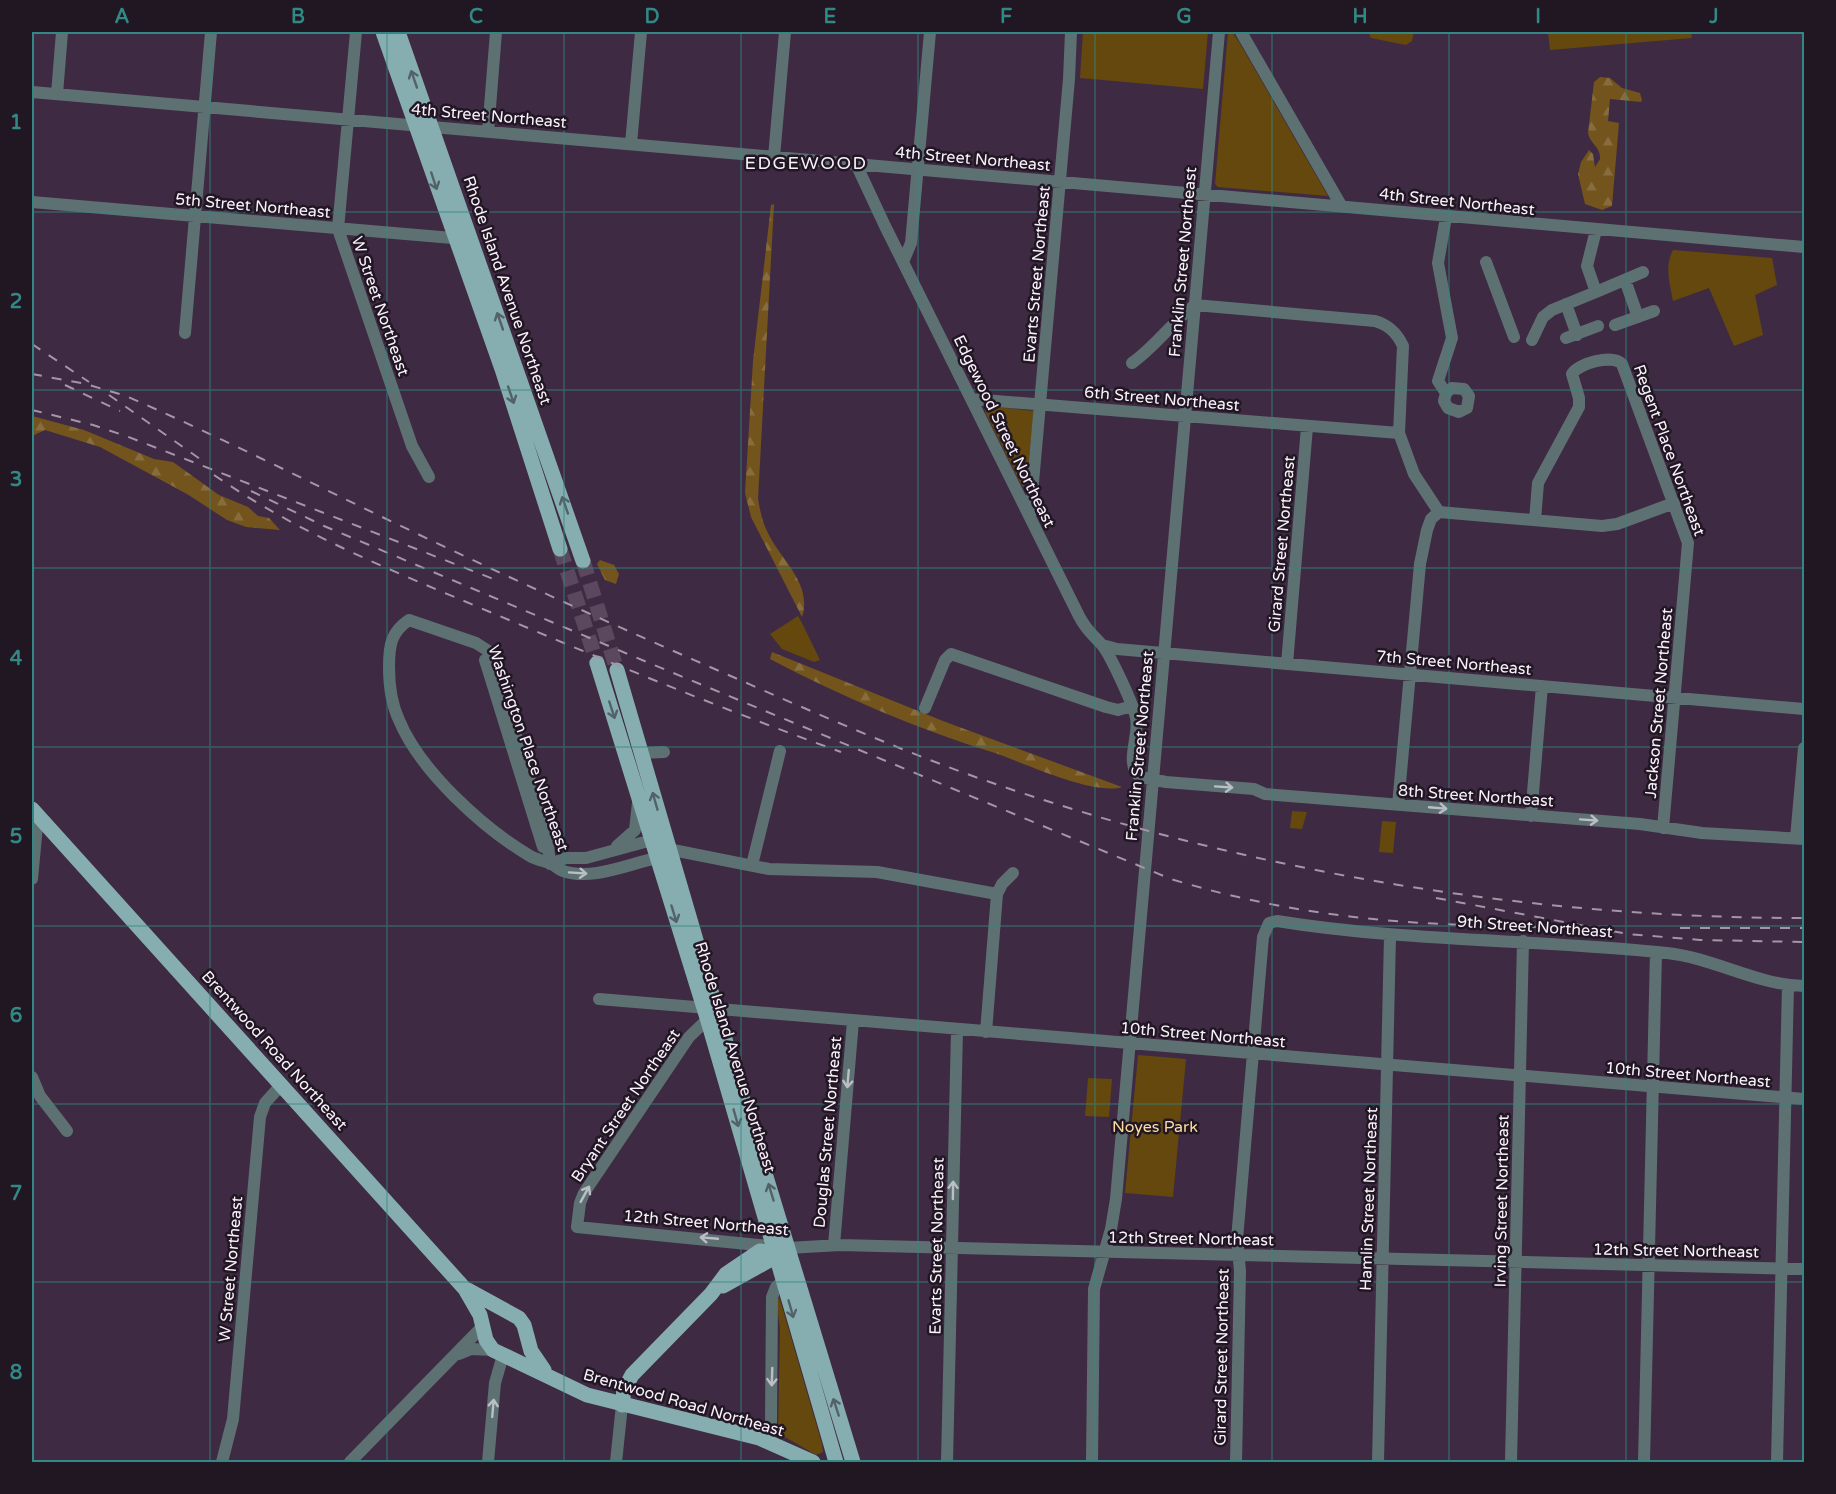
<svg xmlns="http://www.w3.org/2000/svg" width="1836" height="1494" font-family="'Varela Round',sans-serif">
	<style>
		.forest { fill: url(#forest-firs) }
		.park { fill: #64480e }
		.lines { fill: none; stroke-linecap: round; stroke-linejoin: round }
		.major-tunnel { stroke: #5b485f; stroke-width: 15; stroke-dasharray: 15 8; stroke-linecap: butt }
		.minor { stroke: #5e7172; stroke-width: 12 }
		.major { stroke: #86aeb0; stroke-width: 15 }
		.rail { stroke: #a495a7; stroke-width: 2; stroke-dasharray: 10 10; stroke-linecap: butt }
		.oneway { stroke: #536269 }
		.oneway2 { stroke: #bcbec6 }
		.grid { fill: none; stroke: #328884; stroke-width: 1.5; stroke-opacity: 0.55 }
		.labels { text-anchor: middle; stroke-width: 5; stroke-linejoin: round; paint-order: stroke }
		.street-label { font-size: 16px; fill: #fbf1fe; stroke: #201722 }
		.park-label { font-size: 16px; fill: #fbdaa3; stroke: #201722 }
		.neighbourhood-label { font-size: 18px; letter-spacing: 1.5px; fill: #fbf1fe; stroke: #201722 }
		.neatline { fill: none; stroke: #328884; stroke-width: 2 }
		.grid-label { font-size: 20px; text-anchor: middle; font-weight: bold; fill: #328884 }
	</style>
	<defs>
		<pattern id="forest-firs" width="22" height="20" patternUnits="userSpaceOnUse" patternTransform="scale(1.5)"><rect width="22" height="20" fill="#72541c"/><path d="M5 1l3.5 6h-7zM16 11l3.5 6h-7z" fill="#876d3e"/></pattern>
	</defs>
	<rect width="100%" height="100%" fill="#3f2a43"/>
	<!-- forest -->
	<path class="forest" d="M1600,77l10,1 12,10 18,5 2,7 -1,2 -31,-3 -2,22 11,2 -7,83 -10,4 -17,-6 -7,-30 3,-12 8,-12 4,4 2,13 5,-8c1,-12 -10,-15 -12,-26l6,-51z
		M774,204l-16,295c2,11 4,22 9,32 13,29 46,52 35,86l-51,-100 -6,-24 8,-132 18,-156z
		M32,416l52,14 70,29 19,3 46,33 29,12 10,9 11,2 11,12 -34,-3 -19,-7 -40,-26 -87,-47 -55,-17 -13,6z
		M600,560l14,5 5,9 -3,10 -11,-4 -8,-16z
		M772,652l171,69 179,66c-28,9 -98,-24 -127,-34 -78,-24 -153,-56 -225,-94z"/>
	<!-- park -->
	<path class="park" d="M1083,32h125l-5,57 -123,-11z
		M1228,32h4l7,10 89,154 -110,-9 -3,-3z
		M1368,32h46l-2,9 -6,4 -35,-7z
		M1548,32h143l1,6 -142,12z
		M1673,250l99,8 5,27 -22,10 8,40 -29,11 -25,-58 -36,13c-3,-18 -9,-34 0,-51z
		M987,406l47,5 -8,76 -4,-1 -37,-74z
		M798,616l3,5 19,39 -6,2 -32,-13 -12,-15z
		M1292,811l15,1 -5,17 -12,-1z
		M1382,821l14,1 -3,31 -14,-1z
		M1138,1055l48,4 -13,138 -48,-4z
		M1088,1078l24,1 -3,38 -24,-1z
		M779,1296l43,148 1,8 -7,3 -38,-22 2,-104 -3,-25z"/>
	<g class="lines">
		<!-- major-tunnel -->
		<path class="major-tunnel" d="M560,549l37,114
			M583,561l34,109"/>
		<!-- minor -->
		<path class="minor" d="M356,32l-18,197 74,217 17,31
			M1241,32l101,175
			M32,92l1772,155
			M57,94l5,-62
			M488,132l8,-100
			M631,144l10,-112
			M774,157l11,-125
			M856,164l29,62 194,390c9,17 13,17 23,29 8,9 32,61 34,73 4,18 -12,45 4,59l26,5 88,7 11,5 375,30 62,9 102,6
			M32,202l432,37
			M1446,217l-8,46 14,75 -14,43 8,12 -2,8 4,7 11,4 8,-4 2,-12 -5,-7 -12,-1 -6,5
			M903,262l8,-19 19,-211
			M1486,262l28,75
			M1625,280l13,37
			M1596,292l47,-20
			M1566,304l11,31
			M1195,305l180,16c14,4 22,12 28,25l-4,87
			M1615,325l39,-14
			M185,333l26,-301
			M1566,338l32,-12
			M1532,340l11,-23 9,-7 44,-18 -9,-26 9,-36
			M1132,363c24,-17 40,-41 63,-58
			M971,399l428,34 15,41 25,38
			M1030,516l39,-437 2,-47
			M1535,520l3,-37 41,-76v-9l-7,-24c7,-11 40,-20 50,-10l66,179 -25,285
			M1102,645l15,4 687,60
			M485,660l58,187
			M1287,664l20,-237
			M925,708l20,-48 6,-6 155,53 12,3 14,-4
			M641,753l23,-1
			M1398,805l22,-241 7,-34 4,-11 8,-7 163,14 15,-2 57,-21
			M1531,816l11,-130
			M1796,838l8,-90
			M617,846l18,-16 3,-27
			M550,864l-3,-28 -57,-184 -14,-9 -67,-23c-18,12 -20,25 -20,47 0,17 2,36 10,53 21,51 84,108 131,136 7,4 15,5 22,8 3,2 7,6 11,7 29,10 65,-7 94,-13l6,-5
			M550,864l16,-6h20l66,-18 16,9 101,20 108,3 120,22
			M752,865l28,-114
			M32,879l6,-64
			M599,999l1205,100
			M712,1015l-23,22 -105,156 -4,10 -3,24 211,21 52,-3 964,24
			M986,1032l11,-138 5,-10 11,-11
			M32,1077l8,19 27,35
			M834,1245l19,-224
			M459,1354l12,-5 22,1
			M768,1441l3,-19 1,-125 4,-10 7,-6
			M222,1462l11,-43 27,-302 5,-14 17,-19
			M350,1462l133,-136
			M488,1462l7,-79 8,-28
			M616,1462l6,-57
			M947,1462l10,-432
			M1092,1462l2,-173 17,-60 5,-30 103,-1167
			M1236,1462l4,-191 -3,-32 26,-302 6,-14 8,-2c129,21 260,18 390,32 47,5 90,32 137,33
			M1378,1462l12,-526
			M1511,1462l12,-521
			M1644,1462l12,-510
			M1777,1462l11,-477"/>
		<!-- major -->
		<path class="major" d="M383,32l119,337 58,180
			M398,32l185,529
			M597,663l111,358 128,441
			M617,670l129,441 107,351
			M32,809l433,480 15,26 6,25 7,10 94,45 172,43 54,24
			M723,1286l45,-25 13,-10
			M468,1290l51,28 5,7 7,26 13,19
			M622,1405l2,-15 8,-15 79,-81 15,-20 34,-23 15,2"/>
		<!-- rail -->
		<path class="rail" d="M32,344l57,38
			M32,374l54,10 40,12c85,37 167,78 250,118 118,57 237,111 357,163 82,36 164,72 248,102 262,92 546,139 823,139
			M65,385l55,26
			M109,395l91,64
			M32,410l61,15 33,11 370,144
			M214,475c89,61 177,95 276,137 116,49 232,97 351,140
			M251,491l73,35 318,134 529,219c127,39 236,46 368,48
			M1436,898l192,36 72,6 104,2
			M1680,928h124"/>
	</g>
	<!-- one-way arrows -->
	<defs><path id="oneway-shaft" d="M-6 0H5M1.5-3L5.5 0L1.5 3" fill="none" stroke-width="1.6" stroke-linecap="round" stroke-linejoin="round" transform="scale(1.5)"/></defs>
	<g class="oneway">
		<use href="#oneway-shaft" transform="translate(414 79) rotate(-109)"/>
		<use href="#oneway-shaft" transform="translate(434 181) rotate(72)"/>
		<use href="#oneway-shaft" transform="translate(500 321) rotate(-109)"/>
		<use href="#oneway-shaft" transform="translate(511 395) rotate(71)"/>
		<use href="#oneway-shaft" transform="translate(565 505) rotate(-109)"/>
		<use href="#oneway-shaft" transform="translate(612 710) rotate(72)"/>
		<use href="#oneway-shaft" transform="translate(655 801) rotate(-106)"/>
		<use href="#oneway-shaft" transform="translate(674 914) rotate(73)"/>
		<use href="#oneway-shaft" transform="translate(736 1118) rotate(74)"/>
		<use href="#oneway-shaft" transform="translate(771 1192) rotate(-107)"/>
		<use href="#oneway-shaft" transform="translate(791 1309) rotate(74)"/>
		<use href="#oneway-shaft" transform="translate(836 1407) rotate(-108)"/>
	</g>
	<g class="oneway2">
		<use href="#oneway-shaft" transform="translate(1224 787) rotate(4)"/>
		<use href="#oneway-shaft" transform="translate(1438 808) rotate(5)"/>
		<use href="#oneway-shaft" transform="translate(1589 820) rotate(4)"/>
		<use href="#oneway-shaft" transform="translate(578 873) rotate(4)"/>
		<use href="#oneway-shaft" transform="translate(848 1079) rotate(95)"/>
		<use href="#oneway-shaft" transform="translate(953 1190) rotate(-89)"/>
		<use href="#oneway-shaft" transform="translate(585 1194) rotate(-61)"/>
		<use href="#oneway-shaft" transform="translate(709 1238) rotate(-175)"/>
		<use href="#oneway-shaft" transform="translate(772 1377) rotate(92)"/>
		<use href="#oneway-shaft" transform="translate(493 1408) rotate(-85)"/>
	</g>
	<!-- grid -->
	<path class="grid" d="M210,32v1430M387,32v1430M564,32v1430M741,32v1430M918,32v1430M1095,32v1430M1272,32v1430M1449,32v1430M1626,32v1430M32,212h1772M32,390h1772M32,568h1772M32,747h1772M32,926h1772M32,1104h1772M32,1282h1772"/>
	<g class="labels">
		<!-- street labels -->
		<g class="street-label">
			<text transform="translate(489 115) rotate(5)" y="6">4th Street Northeast</text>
			<text transform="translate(973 158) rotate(5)" y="6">4th Street Northeast</text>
			<text transform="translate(1457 201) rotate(6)" y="6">4th Street Northeast</text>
			<text transform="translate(253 205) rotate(5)" y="6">5th Street Northeast</text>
			<text transform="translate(1182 262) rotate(-85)" y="6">Franklin Street Northeast</text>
			<text transform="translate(1036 274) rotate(-85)" y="6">Evarts Street Northeast</text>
			<text transform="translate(508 290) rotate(71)" y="6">Rhode Island Avenue Northeast</text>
			<text transform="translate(381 306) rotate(71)" y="6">W Street Northeast</text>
			<text transform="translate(1162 398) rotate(5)" y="6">6th Street Northeast</text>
			<text transform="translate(1005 431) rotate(64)" y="6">Edgewood Street Northeast</text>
			<text transform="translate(1670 450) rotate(70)" y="6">Regent Place Northeast</text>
			<text transform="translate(1281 544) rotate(-85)" y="6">Girard Street Northeast</text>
			<text transform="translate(1454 662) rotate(5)" y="6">7th Street Northeast</text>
			<text transform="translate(1658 703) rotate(-85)" y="6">Jackson Street Northeast</text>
			<text transform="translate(1139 746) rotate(-85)" y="6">Franklin Street Northeast</text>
			<text transform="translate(529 748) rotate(71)" y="6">Washington Place Northeast</text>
			<text transform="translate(1476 795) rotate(4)" y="6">8th Street Northeast</text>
			<text transform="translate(1535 926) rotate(4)" y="6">9th Street Northeast</text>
			<text transform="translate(1203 1034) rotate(5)" y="6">10th Street Northeast</text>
			<text transform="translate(275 1050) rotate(48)" y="6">Brentwood Road Northeast</text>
			<text transform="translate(736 1057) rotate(73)" y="6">Rhode Island Avenue Northeast</text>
			<text transform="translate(1688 1074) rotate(5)" y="6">10th Street Northeast</text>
			<text transform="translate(625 1105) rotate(-56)" y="6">Bryant Street Northeast</text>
			<text transform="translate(827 1132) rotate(-85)" y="6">Douglas Street Northeast</text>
			<text transform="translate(1368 1199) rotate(-88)" y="6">Hamlin Street Northeast</text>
			<text transform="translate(1501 1201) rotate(-89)" y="6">Irving Street Northeast</text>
			<text transform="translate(706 1222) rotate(5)" y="6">12th Street Northeast</text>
			<text transform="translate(1191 1238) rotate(1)" y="6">12th Street Northeast</text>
			<text transform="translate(936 1246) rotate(-89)" y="6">Evarts Street Northeast</text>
			<text transform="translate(1676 1250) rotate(1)" y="6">12th Street Northeast</text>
			<text transform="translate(230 1269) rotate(-85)" y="6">W Street Northeast</text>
			<text transform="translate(1221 1357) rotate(-89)" y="6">Girard Street Northeast</text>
			<text transform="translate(684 1402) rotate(16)" y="6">Brentwood Road Northeast</text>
		</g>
		<!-- park labels -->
		<g class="park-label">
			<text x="1155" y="1132">Noyes Park</text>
		</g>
		<!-- neighbourhood labels -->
		<g class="neighbourhood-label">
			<text x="806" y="169">EDGEWOOD</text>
		</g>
	</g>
	<!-- border -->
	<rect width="1836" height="1494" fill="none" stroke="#201722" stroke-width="66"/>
	<rect x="33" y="33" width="1770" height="1428" class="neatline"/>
	<g class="grid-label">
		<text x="122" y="23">A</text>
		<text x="298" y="23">B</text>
		<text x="476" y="23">C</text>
		<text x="652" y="23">D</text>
		<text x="830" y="23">E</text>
		<text x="1006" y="23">F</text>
		<text x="1184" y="23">G</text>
		<text x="1360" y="23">H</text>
		<text x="1538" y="23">I</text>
		<text x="1714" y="23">J</text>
		<text x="16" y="129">1</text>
		<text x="16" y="308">2</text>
		<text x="16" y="486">3</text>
		<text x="16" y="665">4</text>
		<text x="16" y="843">5</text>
		<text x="16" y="1022">6</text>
		<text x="16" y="1200">7</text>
		<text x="16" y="1379">8</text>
	</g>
</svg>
